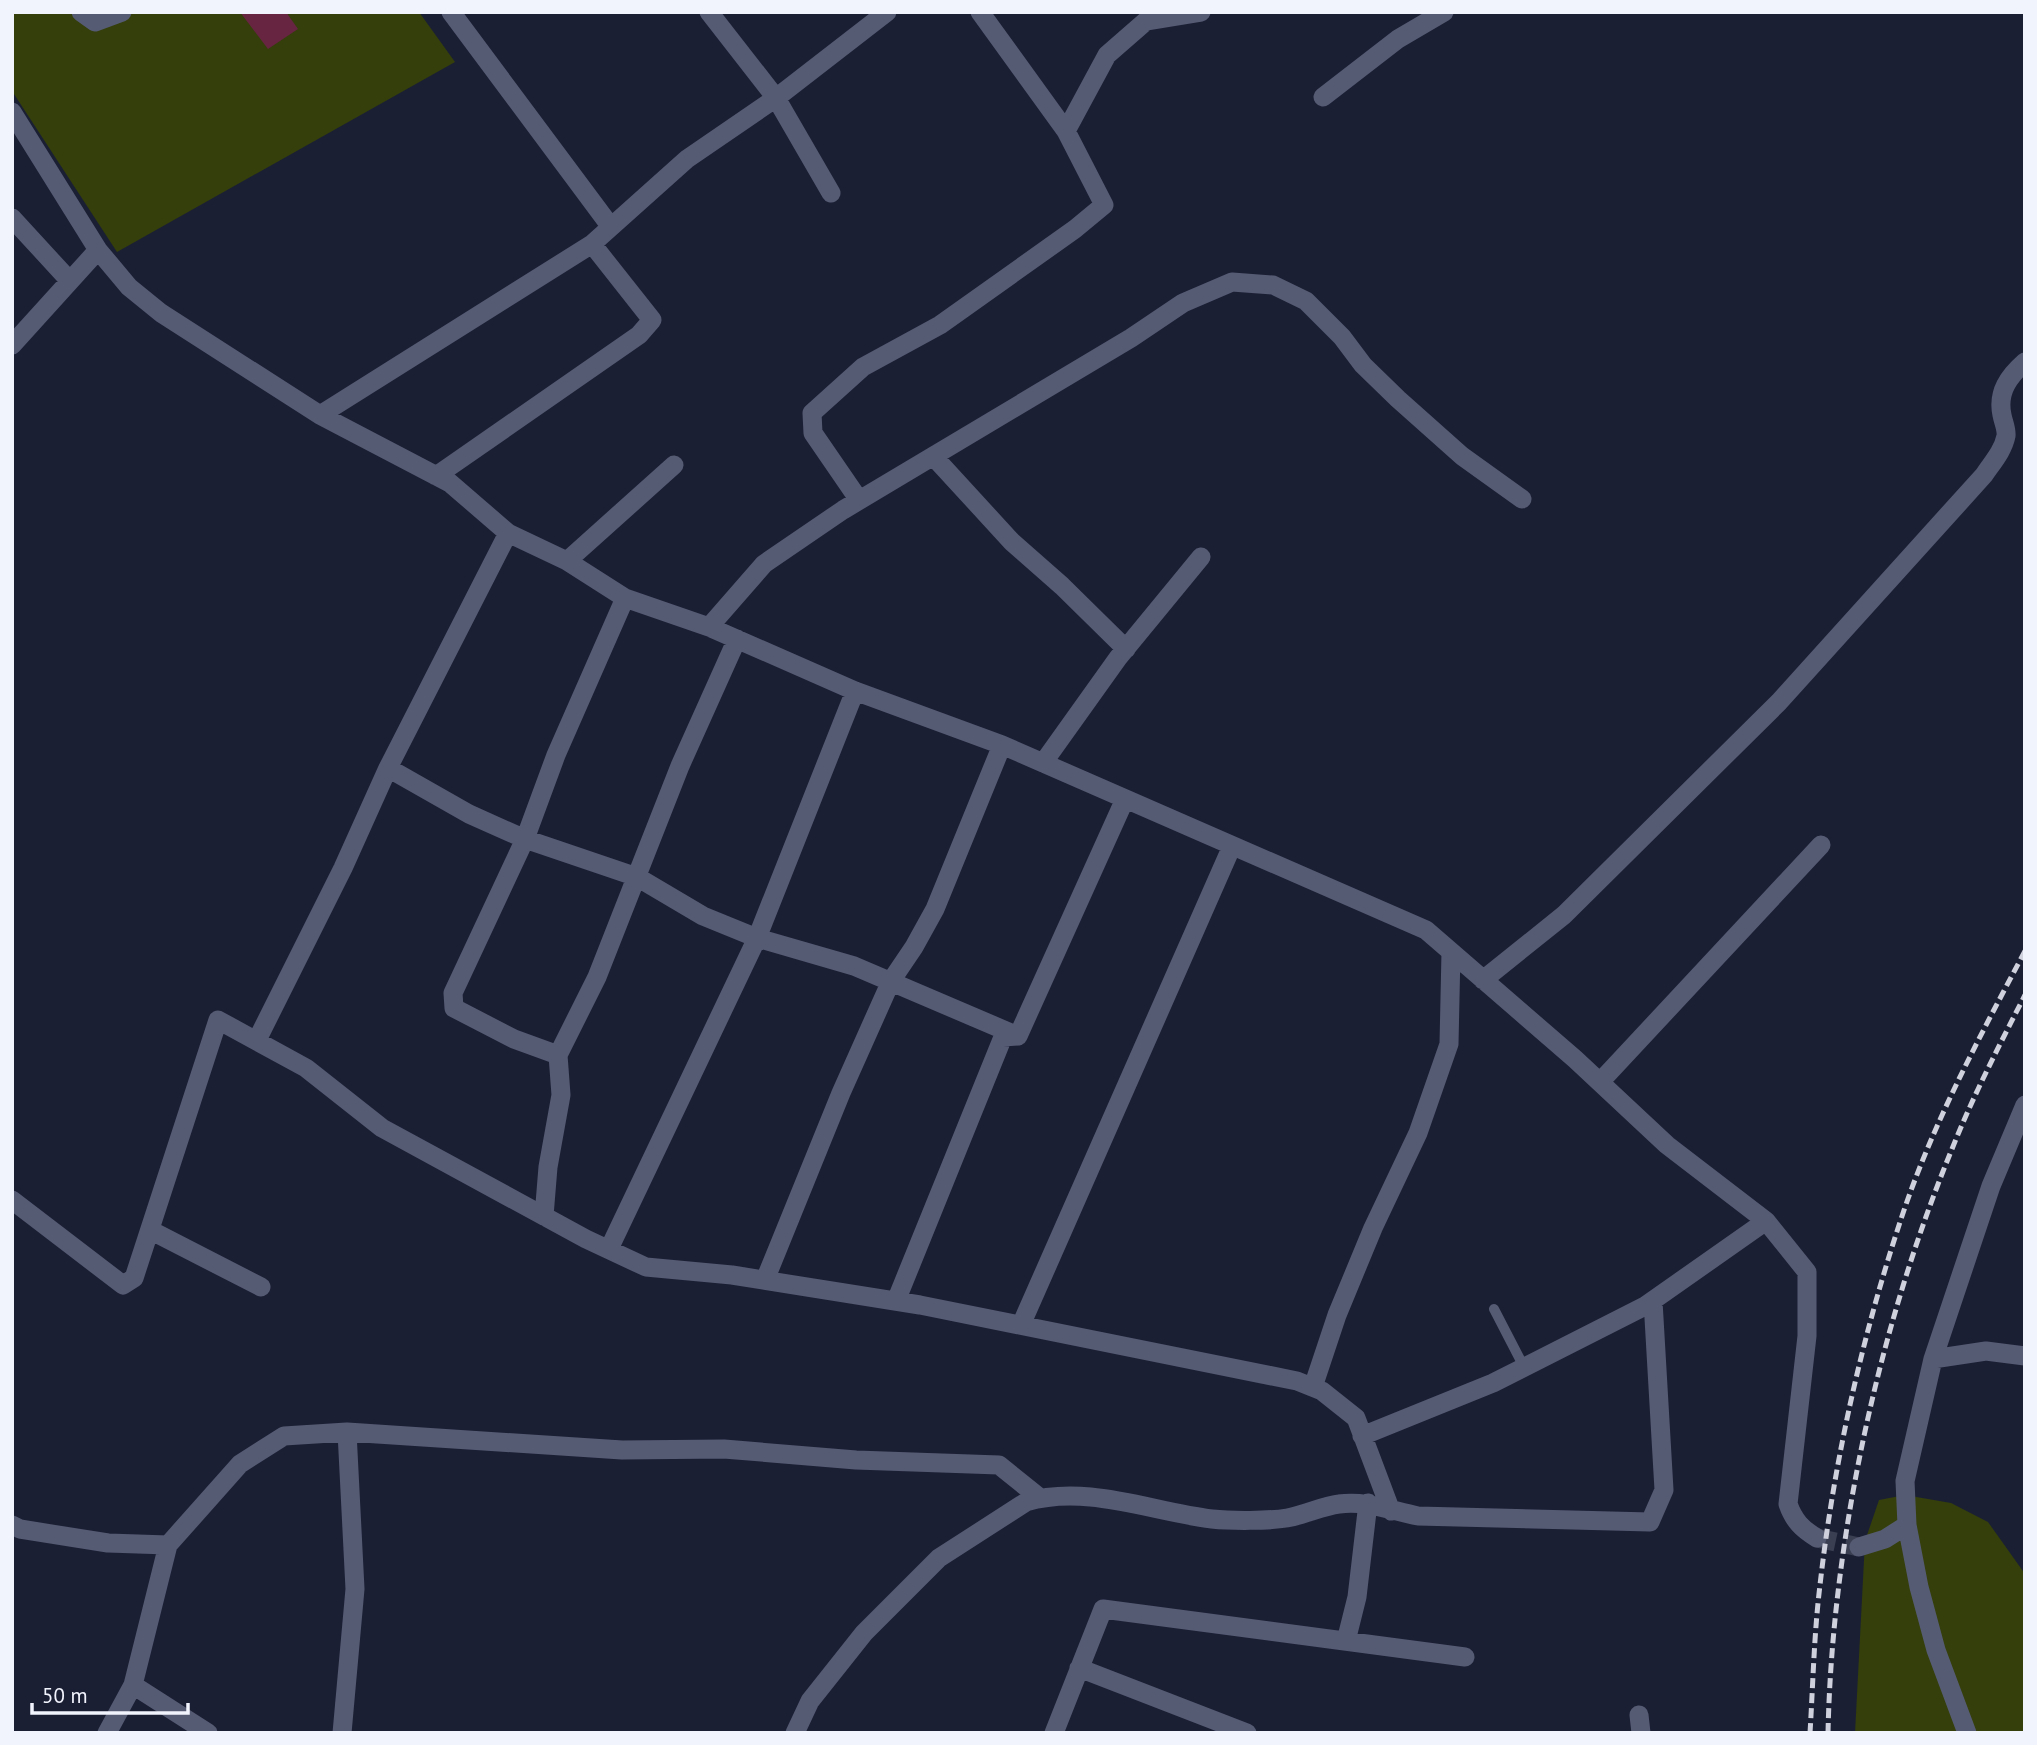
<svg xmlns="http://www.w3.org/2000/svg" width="2037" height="1745" font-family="'PT Sans',sans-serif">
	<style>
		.green { fill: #343f0b }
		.building { fill: #672542 }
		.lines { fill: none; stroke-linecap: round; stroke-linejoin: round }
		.street-tunnel { stroke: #3b3f52; stroke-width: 19; stroke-dasharray: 19 10; stroke-linecap: butt }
		.lane { stroke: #565b74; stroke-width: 10 }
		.street { stroke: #565b74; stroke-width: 19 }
		.rail { stroke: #cfd1dc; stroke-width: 5; stroke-dasharray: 10 5; stroke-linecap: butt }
	</style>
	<rect width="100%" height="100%" fill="#1b1f34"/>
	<!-- green -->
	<path class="green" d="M12,12h407l36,50 -338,190 -105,-161z
		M1905,1495l46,8 37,19 37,52v159h-170l10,-192 14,-41z"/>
	<!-- building -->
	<path class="building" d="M240,12h46l12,17 -30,20z"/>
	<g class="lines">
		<!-- street-tunnel -->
		<path class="street-tunnel" d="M1817,1538l42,9"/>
		<!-- lane -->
		<path class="lane" d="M1494,1309l30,58"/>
		<!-- street -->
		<path class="street" d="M81,12l14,10 27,-10
			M451,12l160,215
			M709,12l67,86 55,95
			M1323,97l75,-58 46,-27
			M12,112l86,138 31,37 32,26 159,102 130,68 58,50 59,28 58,37 84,29 146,64 147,54 424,185 149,129 92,86 99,76 41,51v64l-19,168c6,17 14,25 29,34
			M1066,131l41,-76 39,-34 55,-9
			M12,218l57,62
			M12,345l86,-95
			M320,415l272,-171 95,-85 89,-61 111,-86
			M934,457l78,85 50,44 64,63
			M436,476l203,-141 13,-15 -60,-76
			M859,500l-46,-67 -1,-20 51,-46 77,-42 135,-96 29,-24 -38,-74 -86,-119
			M567,561l107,-96
			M709,627l55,-63 79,-54 288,-172 52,-35 49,-21 41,3 33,16 36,36 21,28 35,34 64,57 60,43
			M1043,763l75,-105 83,-101
			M388,768l81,46 56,25 112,38 66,39 54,22 97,28 164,70
			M1483,980l81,-65 215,-213 205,-227c8,-12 19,-24 22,-39 1,-6 -3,-15 -4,-21 -5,-23 7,-39 23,-53
			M1018,1036l107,-237
			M257,1040l86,-172 45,-100 120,-235
			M558,1055l-44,-16 -60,-31 -1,-15 72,-154 31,-84 69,-157
			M1600,1082l221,-237
			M12,1200l111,85 11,-7 84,-258 88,48 76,60 204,111 60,28 86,8 188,30 377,76 25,10 34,27 35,93
			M544,1216l4,-49 13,-72 -3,-40 39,-78 83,-211 57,-127
			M150,1230l111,57
			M609,1249l148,-311 98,-247
			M765,1280l76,-187 50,-112 23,-34 21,-38 67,-164
			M896,1301l107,-264 15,-1
			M1021,1325l211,-479
			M1933,1359l53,-8 39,5
			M1313,1387l24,-72 36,-87 45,-95 31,-89 2,-92
			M1362,1436l131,-53 152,-77 121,-85
			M12,1525l8,4 88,14 60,2 72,-81 44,-28 63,-4 275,18 102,-1 132,11 143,5 41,33
			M1859,1547l26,-8 22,-14
			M1346,1641l11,-44 11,-94
			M1079,1668l168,65
			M133,1685l35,-140
			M1639,1715l2,18
			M107,1733l26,-48 75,48
			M342,1733l13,-144 -8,-157
			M795,1733l15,-32 54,-68 75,-75 87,-56c61,-18 126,10 186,17 19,2 57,2 75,-1 18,-3 35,-12 52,-14 27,-4 53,7 79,12l232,6 14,-32 -11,-189
			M1054,1733l49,-124 362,48
			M1967,1733l-31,-83 -17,-63 -12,-62 -2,-44 28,-122 58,-173 34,-81"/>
		<!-- rail -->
		<path class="rail" d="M1810,1733c3,-49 4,-99 10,-148 14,-124 42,-248 81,-366 31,-94 78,-181 124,-268
			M1828,1733c4,-192 51,-407 124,-584 21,-53 47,-103 73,-154"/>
	</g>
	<!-- border -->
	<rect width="2037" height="1745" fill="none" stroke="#f2f4fd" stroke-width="28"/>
	<!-- scale -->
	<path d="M32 1703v10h156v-10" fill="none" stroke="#f2f4fd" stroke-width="3.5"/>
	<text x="42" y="1703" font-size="21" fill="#f2f4fd" stroke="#1b1f34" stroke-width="5" paint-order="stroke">50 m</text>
</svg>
